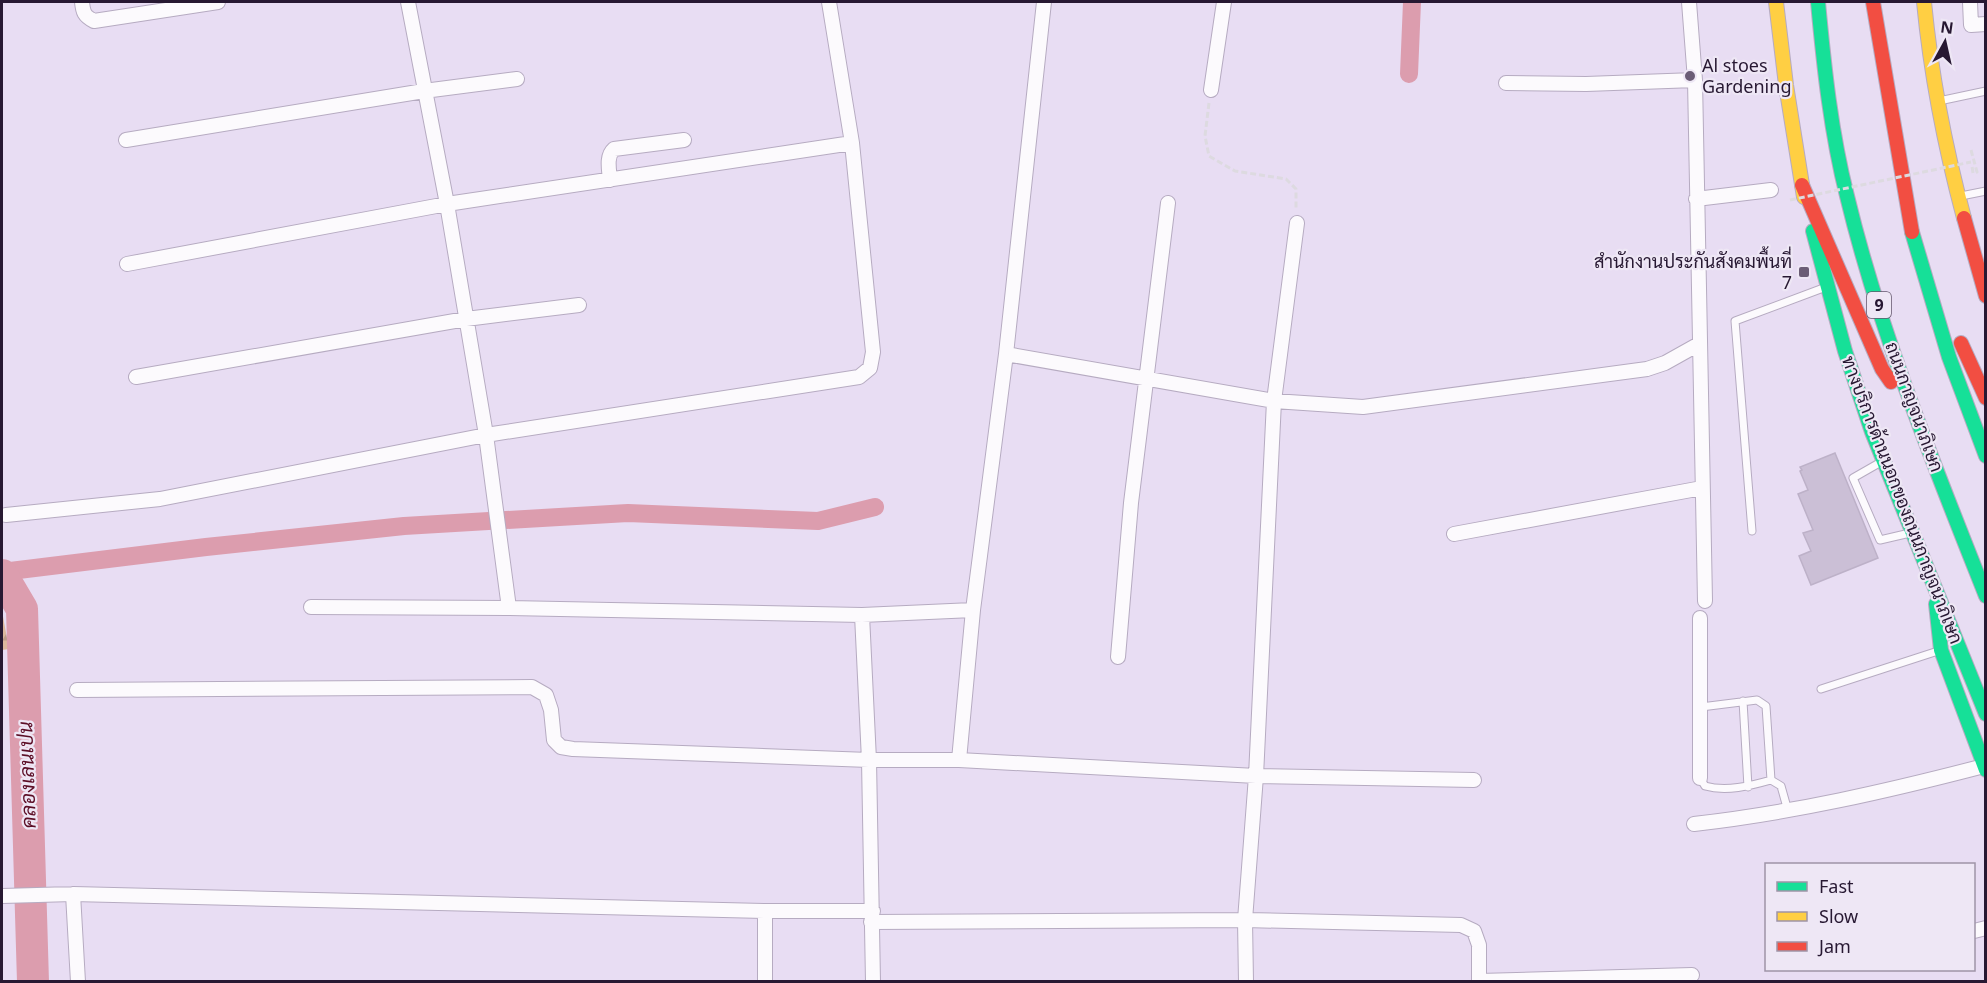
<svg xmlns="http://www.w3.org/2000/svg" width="1987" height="983" font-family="'Noto Sans',Sarabun,sans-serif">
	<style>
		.forest { fill: url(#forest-firs) }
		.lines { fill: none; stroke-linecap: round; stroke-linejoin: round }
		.canal { stroke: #dc9dae; stroke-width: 18 }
		.river { stroke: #dc9dae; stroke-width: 32 }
		.building { fill: #cbbfd6; stroke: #bdb1c8; stroke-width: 1.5 }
		.lane-casing { stroke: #b6abc1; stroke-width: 9 }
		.street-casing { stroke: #b6abc1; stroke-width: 16 }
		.fast-casing { stroke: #b6abc1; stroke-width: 16 }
		.slow-casing { stroke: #b6abc1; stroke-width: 16 }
		.jam-casing { stroke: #b6abc1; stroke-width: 16 }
		.path { stroke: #dddae0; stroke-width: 3; stroke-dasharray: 6 3; stroke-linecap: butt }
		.lane { stroke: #fcfafd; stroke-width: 7 }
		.street { stroke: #fcfafd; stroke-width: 14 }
		.fast { stroke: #16e098; stroke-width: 14 }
		.slow { stroke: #ffcf43; stroke-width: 14 }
		.jam { stroke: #f24e42; stroke-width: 14 }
		.path-bridge { stroke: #dddae0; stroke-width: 3; stroke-dasharray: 6 3; stroke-linecap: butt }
		.poi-dot { fill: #6b5d76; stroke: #eee7f5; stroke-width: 2 }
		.labels { text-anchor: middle; stroke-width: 4.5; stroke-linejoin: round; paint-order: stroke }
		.shield { fill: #eee7f5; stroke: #63566c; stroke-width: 1.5 }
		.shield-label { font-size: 16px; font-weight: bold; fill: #271832 }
		.poi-label { font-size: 18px; fill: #271832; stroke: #eee7f5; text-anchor: start }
		.street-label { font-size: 18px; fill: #271832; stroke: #eee7f5 }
		.water-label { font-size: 20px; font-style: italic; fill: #5c0e26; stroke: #eee7f5 }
	</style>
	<defs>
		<pattern id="forest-firs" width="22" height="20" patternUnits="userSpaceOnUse" patternTransform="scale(1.5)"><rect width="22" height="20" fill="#dcb89e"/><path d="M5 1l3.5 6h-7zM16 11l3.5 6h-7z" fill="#bd9d89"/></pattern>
	</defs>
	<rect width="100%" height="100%" fill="#e8ddf3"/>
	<!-- forest -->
	<path class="forest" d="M2,611l7,38 -7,1z"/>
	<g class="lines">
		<!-- canal -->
		<path class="canal" d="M1409,74l3,-72
			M2,572l204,-25 198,-21 224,-13 190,8 57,-14"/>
		<!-- river -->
		<path class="river" d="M2,575l20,34 11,373"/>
	</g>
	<!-- building -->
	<path class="building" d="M1835,453l43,105 -67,27 -12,-29 12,-5 -8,-18 10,-3 -15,-36 10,-4 -8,-19 2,-1 -2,-3z"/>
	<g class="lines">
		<!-- lane casing -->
		<g class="lane-casing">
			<path id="lane" d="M1939,101l47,-10
				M1961,196l25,-5
				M1881,462l-28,16 27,62 30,-7
				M1752,531l-17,-210 91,-34
				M1821,689l117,-38
				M1743,701l5,86
				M1700,778l5,8c21,6 45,0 66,-6l-5,-74 -9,-6 -56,7
				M1771,780l10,6 7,25"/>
		</g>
		<!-- street casing -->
		<g class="street-casing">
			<path id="street" d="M82,2c1,10 2,14 12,19l124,-19
				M408,2l39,202 39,231 23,173
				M1689,2l6,78 10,521
				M1970,2l1,23 15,-1
				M1506,83l80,1 109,-4
				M1211,90l13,-88
				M126,140l298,-49 93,-12
				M610,180c-1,-11 -4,-24 4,-31l70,-9
				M1696,199l75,-9
				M127,264l320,-60 405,-61
				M1006,354l268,47 89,6 284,-38 18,-6 34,-19
				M136,377l330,-58 113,-14
				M6,515l154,-16 326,-64 373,-58 11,-9 3,-16 -21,-209 -23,-141
				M1454,534l248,-46
				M311,607l198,1 353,7 111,-5
				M862,615l7,145 4,222
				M1700,618v160
				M1118,657l13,-154 37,-300
				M77,690l455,-3 14,8 5,15 3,30 7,7 12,2 296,11h90l297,16 218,4
				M959,760l14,-150 33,-256 38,-352
				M1694,824c98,-11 194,-33 290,-58
				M73,894l5,88
				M2,896l71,-2 692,17h108
				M765,911v71
				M871,922l374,-2 216,5 13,6 5,14v37
				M1974,931l12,-3
				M1479,981l213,-6
				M1246,982l-1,-62 11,-144 18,-375 23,-178"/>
		</g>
		<!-- fast casing -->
		<g class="fast-casing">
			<path id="fast" d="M1818,2c6,65 13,131 29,194 33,137 87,269 139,400
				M1813,231l32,120 27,81 114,282
				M1912,232l37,125 37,99
				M1936,604l5,46 45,120"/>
		</g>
		<!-- slow casing -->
		<g class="slow-casing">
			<path id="slow" d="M1776,2l10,83 18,112
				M1924,2c7,73 21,145 40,216"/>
		</g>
		<!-- jam casing -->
		<g class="jam-casing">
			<path id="jam" d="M1873,2l39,230
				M1802,185l80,184 9,13
				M1964,218l22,78
				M1961,343l25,55"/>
		</g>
		<!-- path -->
		<path class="path" d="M1209,103l-4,33 4,20 26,15 51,8 10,10v19
			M1971,150l6,22 -4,1 -1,-7"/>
		<!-- lane -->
		<use href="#lane" class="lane"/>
		<!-- street -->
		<use href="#street" class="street"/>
		<!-- fast -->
		<use href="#fast" class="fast"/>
		<!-- slow -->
		<use href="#slow" class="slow"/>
		<!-- jam -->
		<use href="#jam" class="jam"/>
		<!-- path-bridge -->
		<path class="path-bridge" d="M1790,200l181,-38"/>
	</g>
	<!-- markers -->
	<g class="poi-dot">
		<circle cx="1690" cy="76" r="6"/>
		<rect x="1798" y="266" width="12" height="12" rx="3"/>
	</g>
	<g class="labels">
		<!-- shield labels -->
		<rect class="shield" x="1867" y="292" width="24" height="26" rx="4.5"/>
		<g class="shield-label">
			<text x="1879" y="311">9</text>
		</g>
		<!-- poi labels -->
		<g class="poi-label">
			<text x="1702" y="72">Al stoes<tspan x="1702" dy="21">Gardening</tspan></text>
			<text x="1792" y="268" text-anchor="end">สำนักงานประกันสังคมพื้นที่<tspan x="1792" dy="21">7</tspan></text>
		</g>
		<!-- street labels -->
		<g class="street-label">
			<text transform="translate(1914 407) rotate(70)" y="6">ถนนกาญจนาภิเษก</text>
			<text transform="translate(1902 500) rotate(69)" y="6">ทางบริการด้านนอกของถนนกาญจนาภิเษก</text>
		</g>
		<!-- water labels -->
		<g class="water-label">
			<text transform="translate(27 775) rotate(-92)" y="7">คลองเลนเปน</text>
		</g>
	</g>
	<!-- border -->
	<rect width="1987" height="983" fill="none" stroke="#271832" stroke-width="6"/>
	<!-- legend -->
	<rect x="1765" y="863" width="210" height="108" fill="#eee7f5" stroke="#9e94a7" stroke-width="1.5"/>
	<rect x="1777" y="882" width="30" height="9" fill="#16e098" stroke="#9e94a7" stroke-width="1.5"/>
	<text x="1819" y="893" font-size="18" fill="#271832">Fast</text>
	<rect x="1777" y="912" width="30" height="9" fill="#ffcf43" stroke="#9e94a7" stroke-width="1.5"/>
	<text x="1819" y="923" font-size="18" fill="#271832">Slow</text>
	<rect x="1777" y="942" width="30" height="9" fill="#f24e42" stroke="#9e94a7" stroke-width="1.5"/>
	<text x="1819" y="953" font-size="18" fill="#271832">Jam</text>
	<!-- north arrow -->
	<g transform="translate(1945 42) rotate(8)" stroke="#eee7f5" stroke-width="4.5" paint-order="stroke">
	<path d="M0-4.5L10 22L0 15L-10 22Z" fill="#271832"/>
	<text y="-9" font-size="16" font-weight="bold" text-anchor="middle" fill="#271832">N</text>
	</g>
</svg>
